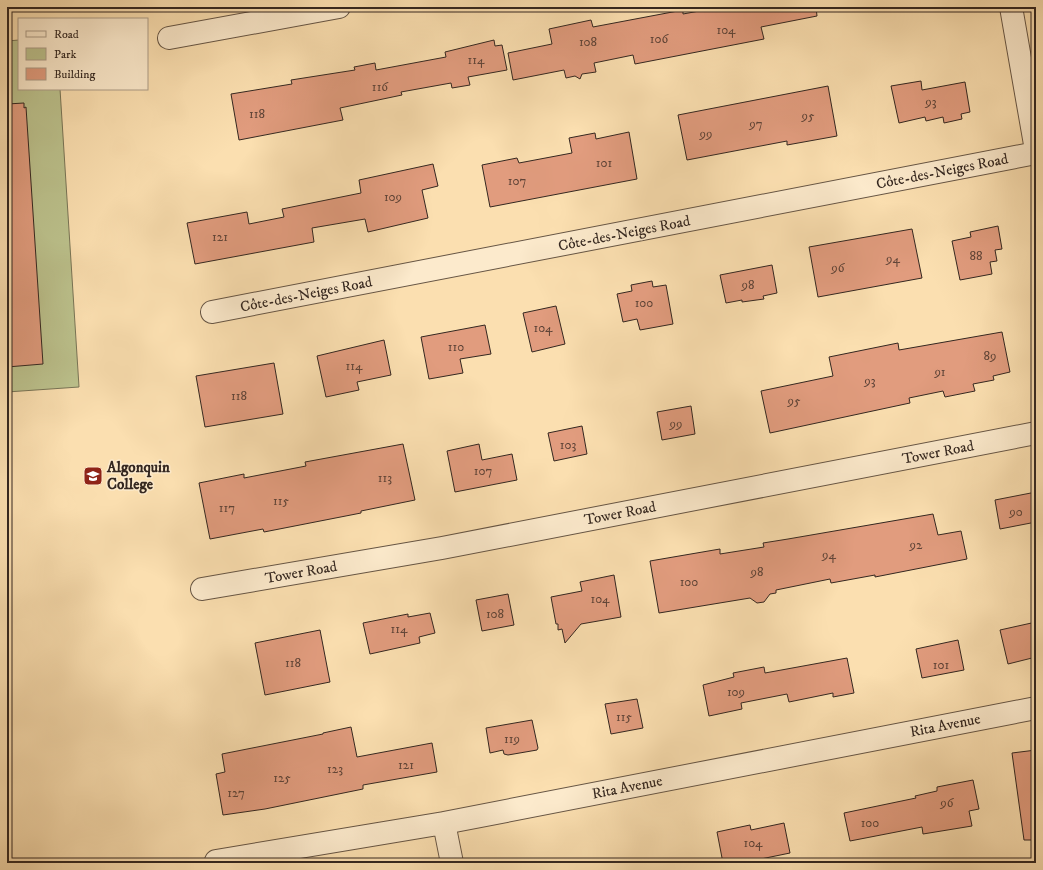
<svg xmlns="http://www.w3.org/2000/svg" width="1043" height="870" font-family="'IM FELL DW Pica',serif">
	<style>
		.green { fill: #bcc28d; stroke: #787456 }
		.building { fill: #e19c7e; stroke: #342720 }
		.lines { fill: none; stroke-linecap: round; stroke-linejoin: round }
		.minor-casing { stroke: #654; stroke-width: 24 }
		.minor { stroke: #fceacc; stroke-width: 22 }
		.labels { text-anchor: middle; stroke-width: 3; stroke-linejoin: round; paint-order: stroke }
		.number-label { font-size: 13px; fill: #5f4438 }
		.street-label { font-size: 15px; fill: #342720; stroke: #fceacc }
		.poi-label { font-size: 15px; font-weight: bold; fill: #342720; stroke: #fceacc; text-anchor: start }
	</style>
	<rect width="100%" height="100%" fill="#fbdfb0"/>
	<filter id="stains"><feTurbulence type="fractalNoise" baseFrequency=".005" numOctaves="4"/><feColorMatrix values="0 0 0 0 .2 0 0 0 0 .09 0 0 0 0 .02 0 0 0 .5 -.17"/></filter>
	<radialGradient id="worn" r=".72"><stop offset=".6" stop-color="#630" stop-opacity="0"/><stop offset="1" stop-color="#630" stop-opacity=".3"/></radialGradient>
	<!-- green -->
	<path class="green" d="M19,40v49h41l19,298 -72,5v-351z"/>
	<!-- building -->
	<path class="building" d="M721,7h95l1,9 -56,11 3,12 -129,25 -2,-9 -39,8 2,9 -14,2 -2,5 -5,-3 -9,2 -2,-8 -51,10 -5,-27 44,-9 -3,-15 42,-9 2,7 90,-17v4z
		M494,40l1,6 7,-1 5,25 -39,7 2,8 -18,3 -1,-5 -50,9 1,3 -62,13 3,12 -104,20 -8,-46 61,-10 -1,-4 64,-10 -1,-3 21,-4 1,7 70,-13 -1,-5z
		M921,81l1,9 43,-8 5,30 -9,2 1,5 -18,4 -1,-6 -17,4 -1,-4 -26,6 -8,-37z
		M828,86l9,50 -50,9v-4l-100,19 -9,-45z
		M24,103v5l2,-1 17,257 -36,3v-263z
		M629,132l8,47 -147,28 -8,-42 35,-7 2,5 53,-10 -3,-15 26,-5 1,6z
		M433,164l5,22 -16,4 6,28 -60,14 -3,-13 -53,9 2,14 -119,22 -8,-41 60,-11 2,12 35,-7 -2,-8 79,-16 -2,-13z
		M998,226l4,23 -7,1 2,11 -7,1 2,12 -32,6 -8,-39 19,-4 -1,-5z
		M912,229l10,49 -104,19 -9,-50z
		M772,265l5,28 -14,3 1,3 -22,3v-2l-16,3 -6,-28z
		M652,281l1,6 13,-2 7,39 -33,6 -3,-11 -14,3 -6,-28 15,-3 -1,-6z
		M556,306l9,38 -33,8 -9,-39z
		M485,325l6,29 -31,5 3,14 -34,6 -8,-42z
		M1002,332l8,40 -17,4 1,4 -21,4 2,7 -30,6 -2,-6 -34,7 1,5 -140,30 -9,-42 72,-15 -4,-19 69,-14 1,7z
		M384,340l7,35 -34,7 2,8 -33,7 -9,-41z
		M274,363l9,51 -78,13 -9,-51z
		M691,406l4,28 -33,6 -5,-28z
		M582,426l5,28 -33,7 -6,-28z
		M403,444l12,56 -54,11v2l-97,19 -1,-3 -53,10 -11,-56 45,-9v4l62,-12 -1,-4z
		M479,444l3,16 30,-6 5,26 -62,12 -8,-41z
		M1036,492v30l-36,7 -5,-29z
		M933,514l5,21 23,-4 6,28 -92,18v-2l-44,8 -1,-4 -54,11v3l-6,1 -6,8 -7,1 -7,-5 -91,15 -9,-52 70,-12v5l44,-7 -1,-4 25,-4z
		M614,575l7,42 -40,7 -16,19 -3,-14 -4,1v-6h-2l-5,-27 31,-6 -2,-9z
		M508,594l6,31 -32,6 -6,-31z
		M430,613l5,20 -16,4 1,6 -50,11 -7,-31 45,-9v3z
		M1036,622v35l-28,7 -8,-34z
		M320,630l10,52 -65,13 -10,-52z
		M958,640l6,30 -42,8 -6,-29z
		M847,658l7,35 -21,4v-4l-44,9 -2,-8 -46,9 1,6 -33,7 -6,-31 31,-8 -1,-4 31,-6 1,6z
		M637,699l6,29 -32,6 -6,-30z
		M532,720l6,28 -1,2 -29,5 -4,-1 -1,-4 -13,3 -4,-25z
		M351,727l6,30 75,-14 5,29 -74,13v4l-98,20 -42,6 -7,-41 9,-2 -3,-18 101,-20v-1z
		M1036,750v90h-12l-12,-87z
		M973,780l6,29 -10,2 3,15 -49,8 -1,-7 -72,14 -6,-28 72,-15 -1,-2 22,-5v-4z
		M784,823l6,30 -34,7 1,3h-34l-6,-31 33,-7 1,5z"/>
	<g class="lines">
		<!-- minor casing -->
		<g class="minor-casing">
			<path id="minor" d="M1011,7l25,143
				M169,38l170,-31
				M212,312l824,-159
				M202,589l240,-41 594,-115
				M444,823l8,40
				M216,861l228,-38 592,-115"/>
		</g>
		<!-- minor -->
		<use href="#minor" class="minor"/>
	</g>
	<!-- icons -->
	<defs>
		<g id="university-square" transform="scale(1)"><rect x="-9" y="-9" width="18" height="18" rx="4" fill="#8f2418" stroke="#fceacc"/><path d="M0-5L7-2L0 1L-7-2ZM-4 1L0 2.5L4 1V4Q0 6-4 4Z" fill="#fff"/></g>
	</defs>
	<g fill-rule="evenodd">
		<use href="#university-square" x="93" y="476"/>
	</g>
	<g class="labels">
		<!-- number labels -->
		<g class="number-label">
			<text x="726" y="34">104</text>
			<text x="659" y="43">106</text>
			<text x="588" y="46">108</text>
			<text x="476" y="64">114</text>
			<text x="380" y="91">116</text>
			<text x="931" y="106">93</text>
			<text x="257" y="118">118</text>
			<text x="808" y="120">95</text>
			<text x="756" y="128">97</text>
			<text x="706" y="138">99</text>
			<text x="604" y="167">101</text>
			<text x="517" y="185">107</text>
			<text x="393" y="201">109</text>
			<text x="220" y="241">121</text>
			<text x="976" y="260">88</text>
			<text x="893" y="263">94</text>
			<text x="838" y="272">96</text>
			<text x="748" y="289">98</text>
			<text x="644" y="307">100</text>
			<text x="543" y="332">104</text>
			<text x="456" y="351">110</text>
			<text x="990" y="360">89</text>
			<text x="354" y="370">114</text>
			<text x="940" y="376">91</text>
			<text x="870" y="385">93</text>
			<text x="239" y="400">118</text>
			<text x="794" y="405">95</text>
			<text x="676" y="428">99</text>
			<text x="568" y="449">103</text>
			<text x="483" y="475">107</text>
			<text x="385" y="482">113</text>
			<text x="281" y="505">115</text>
			<text x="227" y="512">117</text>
			<text x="1016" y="516">90</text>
			<text x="916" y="549">92</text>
			<text x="829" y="559">94</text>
			<text x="757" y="576">98</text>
			<text x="689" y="586">100</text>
			<text x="600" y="603">104</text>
			<text x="495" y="618">108</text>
			<text x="399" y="633">114</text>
			<text x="293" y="667">118</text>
			<text x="941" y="669">101</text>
			<text x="736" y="696">109</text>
			<text x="624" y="721">115</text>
			<text x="512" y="743">119</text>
			<text x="406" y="769">121</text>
			<text x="335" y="773">123</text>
			<text x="282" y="782">125</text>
			<text x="236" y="797">127</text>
			<text x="947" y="807">96</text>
			<text x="870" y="827">100</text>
			<text x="753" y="847">104</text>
		</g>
		<!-- street labels -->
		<g class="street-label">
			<text transform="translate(942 171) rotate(-11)" y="5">Côte-des-Neiges Road</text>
			<text transform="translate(624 233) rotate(-11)" y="5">Côte-des-Neiges Road</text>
			<text transform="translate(306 294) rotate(-11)" y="5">Côte-des-Neiges Road</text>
			<text transform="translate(938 452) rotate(-11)" y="5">Tower Road</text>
			<text transform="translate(620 513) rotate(-11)" y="5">Tower Road</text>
			<text transform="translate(301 572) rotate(-10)" y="5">Tower Road</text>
			<text transform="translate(945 725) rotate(-11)" y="5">Rita Avenue</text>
			<text transform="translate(627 787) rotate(-11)" y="5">Rita Avenue</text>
		</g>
		<!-- poi labels -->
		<g class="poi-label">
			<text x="107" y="472">Algonquin<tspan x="107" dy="17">College</tspan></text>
		</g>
	</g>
	<!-- margin -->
	<rect width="1043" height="870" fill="none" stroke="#fbdfb0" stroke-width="24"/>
	<rect x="8" y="8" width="1027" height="854" fill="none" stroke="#342720" stroke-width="2"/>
	<rect x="12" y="12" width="1019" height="846" fill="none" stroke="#342720"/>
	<!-- legend -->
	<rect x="18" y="18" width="130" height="72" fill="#fceacc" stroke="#ac9c87"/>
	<rect x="26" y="31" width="20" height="6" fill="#fceacc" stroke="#ac9c87"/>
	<text x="54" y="38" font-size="12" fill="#342720">Road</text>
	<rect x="26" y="48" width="20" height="12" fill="#bcc28d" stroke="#ac9c87"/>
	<text x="54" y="58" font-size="12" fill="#342720">Park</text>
	<rect x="26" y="68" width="20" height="12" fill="#e19c7e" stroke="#ac9c87"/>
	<text x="54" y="78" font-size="12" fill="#342720">Building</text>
	<rect width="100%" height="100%" filter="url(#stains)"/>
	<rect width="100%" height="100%" fill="url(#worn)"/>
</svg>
